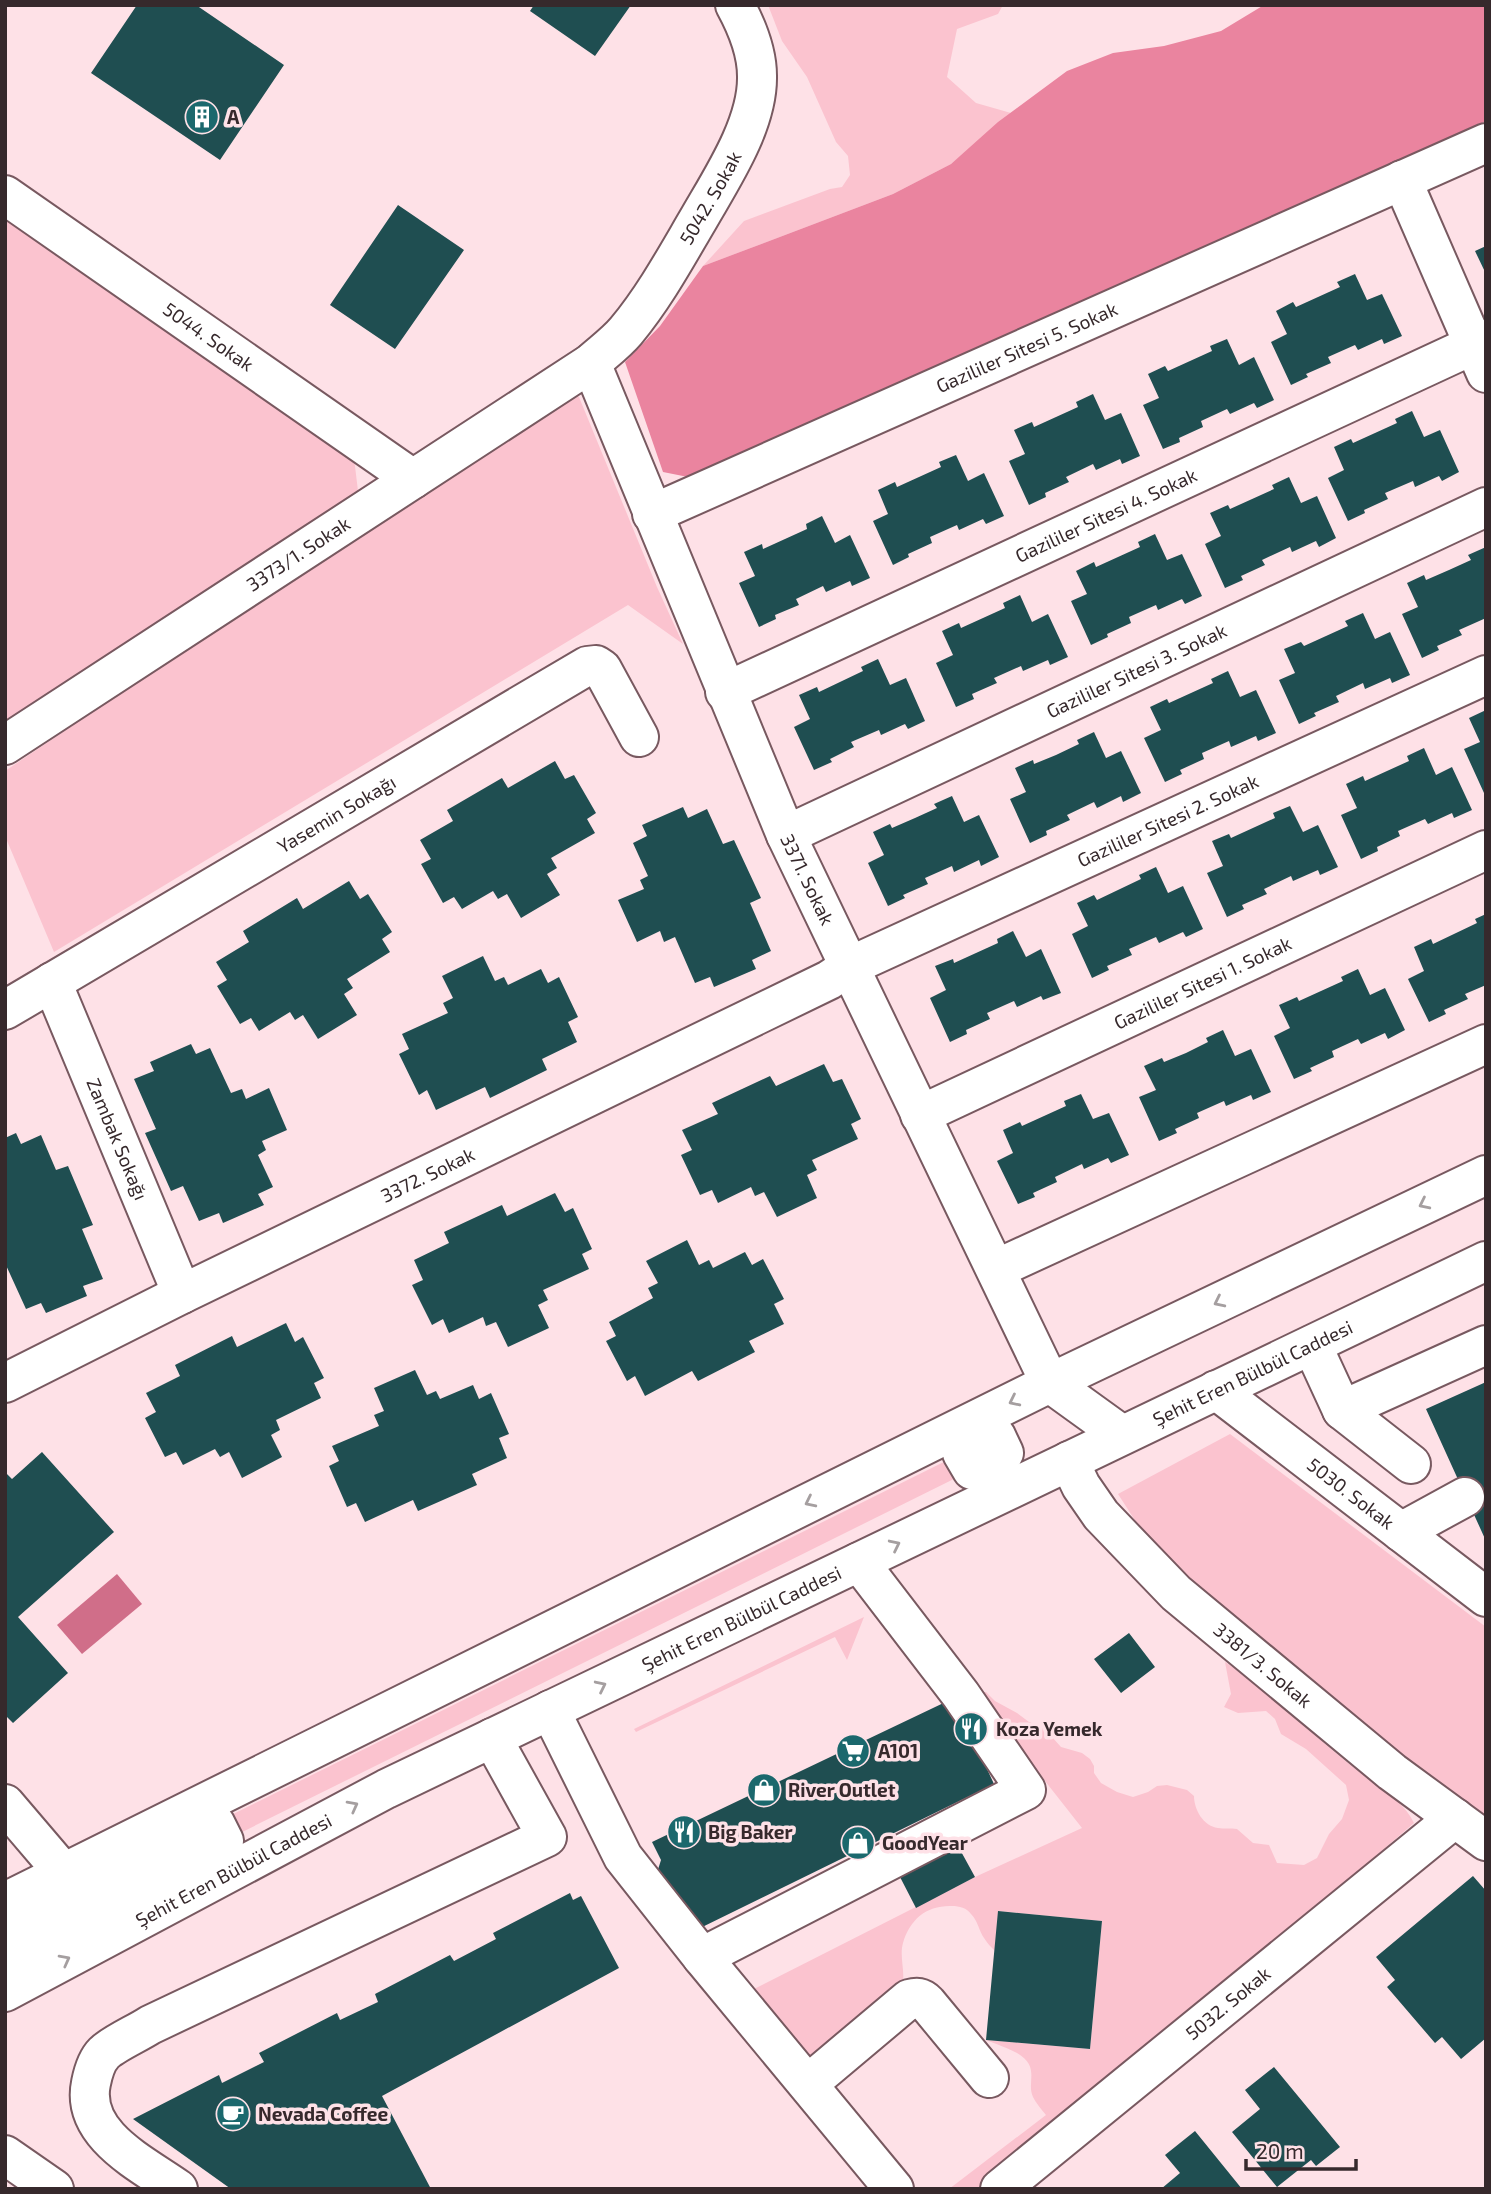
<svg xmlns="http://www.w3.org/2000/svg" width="1491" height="2194" font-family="'Exo 2',sans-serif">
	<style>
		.green { fill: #fbc3cf }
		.forest { fill: #ea849f }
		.water { fill: #d06e89 }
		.building { fill: #1f4e51 }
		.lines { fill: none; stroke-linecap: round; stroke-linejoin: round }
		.minor-casing { stroke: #785960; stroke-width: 42 }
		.major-casing { stroke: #785960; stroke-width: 42 }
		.minor { stroke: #fff; stroke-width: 38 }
		.major { stroke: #fff; stroke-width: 38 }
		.oneway { stroke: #a59fa0 }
		.labels { text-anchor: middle; stroke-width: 7; stroke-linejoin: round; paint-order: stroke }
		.poi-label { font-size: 19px; font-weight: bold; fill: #36292c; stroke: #fee1e7; text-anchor: start }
		.street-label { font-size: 19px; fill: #36292c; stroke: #fee1e7 }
	</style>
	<rect width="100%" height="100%" fill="#fee1e7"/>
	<!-- green -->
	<path class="green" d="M768,5h235l-5,9 -41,15 -10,48 29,26 35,10 -60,51 -58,30 -190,72 41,-45 86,-32 12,-2 8,-12 -2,-19 -12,-14 -29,-65 -25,-36z
		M5,210l349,248 4,33 -353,239z
		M573,393l6,4 78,190 26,57 -55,-39 -574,347 -49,-116v-65l559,-377z
		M1230,1434l256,193v197l-330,-271 -38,-59z
		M962,1453l10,17 -748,371 -9,-18z
		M864,1617l-17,43 -12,-23 -199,95 -2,-3z
		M1225,1662c43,26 78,65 117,96 21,18 61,40 72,65l-200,173 -233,193h-32l97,-74c-4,-5 -10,-12 -13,-18 -7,-15 8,-30 -16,-44 -9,-5 -21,-9 -31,-13l104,9 12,-128 -103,-10 -4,40c-4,-4 -8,-8 -11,-13 -5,-7 -6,-17 -13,-24 -4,-6 -12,-8 -19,-8 -25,-1 -42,13 -49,37 -4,14 3,29 -1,44l-88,73 -7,-4 -57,-65 225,-114 107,-49 -107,-136h11l9,9 22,12 12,9 14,5 18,20 21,6 8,6 4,7v7l7,10 16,9 16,5 15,-5 9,-6 10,-1 20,5 7,6c0,13 9,30 24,32 6,1 12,0 19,1l16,14 16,2 8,18 27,2 13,-7 12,-24 13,-15 7,-19 -3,-15 -40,-36 -25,-15 -6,-15 -9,-8 -28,2 -14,-6 7,-13z"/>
	<!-- forest -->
	<path class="forest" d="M1264,5h222v116l-788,358 -35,-7 -38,-110 35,-36 43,-60 190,-72 58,-30 47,-42 69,-51 46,-18 51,-7 57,-15z"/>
	<!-- water -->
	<path class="water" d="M117,1574l25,30 -60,50 -25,-29z"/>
	<!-- building -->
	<path class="building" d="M137,5h59l88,60 -64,95 -129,-87z
		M534,5h97l-36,51 -65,-45z
		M398,205l66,45 -69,99 -65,-44z
		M1486,246v28l-11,-23z
		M1355,274l12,26 15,-6 20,42 -18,8 -2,-5 -24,11 -3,-5 -27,12 3,6 -25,11 2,3 -17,8 -20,-43 16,-8 -11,-23 17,-9 3,5 44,-20 -3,-5z
		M1227,339l12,26 15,-8 20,43 -17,8 -3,-5 -24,11 -3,-5 -26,12 2,6 -24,11 1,4 -17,7 -20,-44 16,-7 -11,-24 17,-8 3,5 44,-20 -2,-5z
		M1093,394l12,26 16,-7 19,43 -18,8 -2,-5 -24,11 -3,-6 -27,13 3,5 -24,11 1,4 -17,8 -20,-44 16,-7 -11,-24 18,-8 2,5 44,-20 -2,-5z
		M1412,411l12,26 16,-7 19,42 -17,9 -3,-5 -24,11 -2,-6 -28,12 3,6 -24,11 1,3 -17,8 -20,-43 16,-8 -10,-23 17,-8 2,4 44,-20 -2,-4z
		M956,455l12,26 16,-8 20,43 -18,8 -3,-5 -24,11 -2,-5 -27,12 2,6 -24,11 1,3 -16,8 -20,-44 15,-7 -10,-24 17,-8 2,5 44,-20 -2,-5z
		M1289,477l12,26 16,-7 19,42 -17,9 -3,-6 -24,11 -2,-5 -28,13 3,5 -24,11 2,4 -18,8 -20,-44 16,-8 -11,-23 18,-8 2,4 44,-20 -2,-4z
		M822,516l13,27 15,-8 20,43 -18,8 -2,-5 -24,11 -3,-6 -27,13 3,6 -24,10 1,4 -17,8 -20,-44 16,-7 -11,-24 18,-8 1,5 44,-20 -1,-5z
		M1155,534l12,26 15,-6 20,42 -17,8 -3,-5 -24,11 -2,-5 -27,12 2,6 -24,11 1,3 -17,8 -20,-44 16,-7 -11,-23 18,-9 2,5 44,-20 -2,-5z
		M1486,547v71l-27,12 3,5 -25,11 2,4 -17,8 -20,-44 16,-7 -11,-24 17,-8 2,5 23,-10 22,-10 -3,-5z
		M1020,595l12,27 16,-8 20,43 -18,8 -2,-5 -25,11 -2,-5 -27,12 3,5 -25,11 2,5 -18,8 -20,-44 17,-8 -11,-24 17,-8 2,5 44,-20 -2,-5z
		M1363,613l12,26 15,-7 20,43 -18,8 -2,-5 -25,11 -2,-6 -27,13 3,6 -25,11 2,3 -17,8 -20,-44 16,-7 -11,-24 17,-7 3,4 44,-20 -3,-5z
		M878,659l12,26 16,-7 19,43 -17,8 -3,-5 -24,11 -2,-5 -28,12 3,5 -24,12 2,3 -18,8 -20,-43 16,-8 -11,-24 18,-8 2,5 44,-21 -2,-4z
		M1228,671l12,26 16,-7 20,43 -18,8 -2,-5 -25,11 -2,-6 -27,12 2,6 -24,11 2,4 -17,8 -21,-44 17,-8 -11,-23 17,-8 2,4 44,-20 -2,-4z
		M1486,710v82l-2,1 -20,-44 16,-7 -11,-24z
		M1094,732l12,26 15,-7 20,42 -18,9 -2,-6 -24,12 -3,-6 -27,13 3,5 -24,11 1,4 -17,8 -20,-44 16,-7 -11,-24 18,-8 1,4 22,-9 23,-11 -2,-4z
		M1424,748l12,27 16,-8 20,43 -18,8 -2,-5 -24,11 -3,-5 -27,12 2,5 -23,11 1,4 -17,8 -20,-44 16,-7 -11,-24 17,-8 2,5 44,-20 -2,-5z
		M555,761l10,18 9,-4 22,38 -9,6 8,14 -44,25 6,10 -10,6 13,21 -39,23 -14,-24 -9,5 -5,-8 -31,18 -8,-12 -11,6 -22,-39 10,-5 -11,-19 33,-19 -6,-11 55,-32 6,10z
		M952,796l12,26 15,-7 20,42 -18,9 -2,-6 -25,12 -2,-6 -27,12 3,6 -25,11 2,3 -17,8 -20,-43 16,-8 -11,-23 17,-8 2,4 23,-10 22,-10 -3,-4z
		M1290,806l13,26 15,-7 20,42 -18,8 -2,-5 -25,11 -2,-5 -27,13 3,5 -25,11 2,4 -17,8 -20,-44 16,-7 -11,-25 17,-7 2,4 44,-20 -2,-5z
		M683,807l5,11 19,-9 16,35 11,-4 27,58 -11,5 21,48 -19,9 4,9 -42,18 -4,-10 -15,6 -20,-46 -11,5 -4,-11 -23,11 -19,-42 26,-11 -4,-9 8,-4 -15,-33 14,-7 -5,-11z
		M1156,867l12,26 15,-7 20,43 -17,8 -3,-5 -24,11 -3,-6 -27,12 3,6 -25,11 2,4 -17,8 -20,-44 16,-8 -11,-23 17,-8 3,5 44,-21 -2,-4z
		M349,881l11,18 8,-5 24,38 -10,7 8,13 -43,27 6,9 -9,6 13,21 -39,24 -15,-24 -8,5 -5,-8 -31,19 -8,-13 -11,6 -23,-38 10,-6 -11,-18 33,-20 -6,-11 54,-33 6,11z
		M1486,914v71l-21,9 3,5 -24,11 2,4 -17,8 -21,-43 16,-8 -10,-24 17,-8 2,5 44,-21 -2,-4z
		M1013,931l13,26 15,-8 20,44 -18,7 -2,-4 -24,11 -3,-6 -27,12 3,6 -24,11 1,4 -17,8 -20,-44 16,-8 -11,-24 18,-7 1,4 44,-20 -1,-4z
		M483,956l12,25 9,-4 4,8 33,-16 7,14 11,-6 19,40 -10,5 9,20 -35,17 5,11 -57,28 -5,-11 -49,23 -9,-20 -8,5 -20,-41 10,-5 -7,-15 46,-21 -5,-10 10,-5 -11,-22z
		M1358,969l12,26 15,-7 20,42 -17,9 -3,-6 -24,11 -3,-5 -26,12 2,6 -24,11 2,3 -18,8 -20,-43 16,-8 -11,-23 18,-8 2,4 44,-20 -2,-4z
		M1223,1030l12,26 16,-7 20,43 -18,8 -2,-5 -25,11 -2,-5 -27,12 2,5 -24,11 2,4 -18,8 -20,-44 17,-7 -12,-24 18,-8 2,4 22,-9 22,-11 -2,-4z
		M191,1044l5,10 14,-6 21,45 11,-4 4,10 23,-11 18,42 -25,11 4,9 -8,5 15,32 -15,7 6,11 -41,18 -4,-10 -20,8 -16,-35 -12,5 -26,-58 11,-4 -22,-50 20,-8 -4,-9z
		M824,1064l9,18 9,-3 19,40 -10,5 7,15 -46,21 5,10 -10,5 10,23 -40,19 -13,-25 -9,4 -4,-9 -33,16 -6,-13 -12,5 -19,-40 11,-5 -10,-20 36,-16 -6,-11 58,-27 6,10z
		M1081,1094l12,25 16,-6 20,42 -18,8 -3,-5 -24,11 -2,-5 -27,13 2,5 -24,11 2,4 -17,7 -21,-43 16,-8 -10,-23 17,-8 2,4 44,-20 -2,-5z
		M16,1133l5,11 20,-9 15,35 12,-4 25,59 -11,4 21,50 -20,7 4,10 -41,17 -5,-10 -15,6 -21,-46v-125z
		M555,1193l10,19 8,-4 19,41 -10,5 7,15 -46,21 5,10 -10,5 11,23 -41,19 -12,-25 -10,4 -3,-9 -34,16 -6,-14 -11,6 -20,-40 11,-5 -9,-20 35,-17 -5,-11 58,-27 5,11z
		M687,1240l12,25 10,-5 4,8 32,-16 7,13 11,-6 21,40 -10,5 10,20 -35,17 6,11 -57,29 -6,-10 -47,25 -10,-20 -8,5 -21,-40 10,-5 -7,-14 44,-24 -5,-10 10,-5 -12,-22z
		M286,1323l9,19 8,-5 21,41 -10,5 7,15 -45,22 4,10 -9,5 11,22 -40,21 -13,-26 -9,5 -5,-8 -32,16 -7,-13 -11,5 -20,-39 11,-6 -10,-19 34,-17 -5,-11 57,-29 5,11z
		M415,1370l12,25 9,-4 4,8 33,-14 6,14 12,-6 18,41 -10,4 8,20 -35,16 5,11 -59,26 -5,-11 -48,22 -9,-19 -9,4 -18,-41 10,-5 -7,-15 47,-20 -5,-11 10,-4 -10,-23z
		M1486,1382v159l-60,-132z
		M42,1452l72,80 -96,85 50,56 -55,50 -8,-8v-243l7,7z
		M1129,1633l26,34 -34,26 -27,-34z
		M954,1698l40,86 -304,149 -35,-54 6,-19 -9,-18z
		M958,1846l17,31 -59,31 -16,-31z
		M1473,1876l13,15v147l-25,21 -19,-22 -7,6 -48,-56 8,-7 -19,-23z
		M570,1893l3,7 8,-4 38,72 -237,128 49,93h-181l-3,-2 -1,2h-15l-98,-70 86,-44 3,8 42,-21 -5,-9 78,-40 3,7 38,-18 -3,-8 75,-39 4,6 42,-22 -3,-6z
		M998,1911l104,10 -12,128 -104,-9z
		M1274,2067l66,80 -24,19 -5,-6 -34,27 -45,-55 28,-23 -15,-19z
		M1195,2131l47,58h-81l19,-16 -15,-18z"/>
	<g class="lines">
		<!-- minor casing -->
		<g class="minor-casing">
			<g id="minor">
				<path d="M1402,180l84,193"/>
				<path id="s1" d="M5,195l408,284"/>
				<path id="s2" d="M591,363l195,472 264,548"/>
				<path id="s3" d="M652,514l834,-371"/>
				<path id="s4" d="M725,692l761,-353"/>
				<path id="s5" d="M5,745l586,-382c11,-10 25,-20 35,-32 29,-35 50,-74 73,-113 23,-40 59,-94 58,-142 0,-25 -10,-49 -22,-71"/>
				<path id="s6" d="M786,835l700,-328"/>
				<path id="s7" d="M52,982l130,312"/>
				<path id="s8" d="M5,1010l582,-344 9,-1 6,4 37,68"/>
				<path id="s9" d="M920,1115l566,-265"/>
				<path d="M996,1269l490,-225"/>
				<path d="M1312,1345l30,65 144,-65"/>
				<path id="s10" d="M5,1383l177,-89 647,-314 21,-14 636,-291"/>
				<path id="s11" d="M1216,1390l270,207"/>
				<path d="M1342,1410l69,54"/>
				<path d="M996,1436l8,17 -32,17 -10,-17z"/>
				<path id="s12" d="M1069,1461l12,25 20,29 75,78 216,179 94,69"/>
				<path d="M1401,1532l64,-35"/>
				<path d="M550,1710l73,147 79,100 192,232"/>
				<path d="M5,1804l58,68"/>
				<path d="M5,1933l210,-110 9,18 -219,115"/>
				<path d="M702,1957l324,-167 -65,-95 -102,-133"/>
				<path d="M808,2084l101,-85c8,-2 12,-2 18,4l62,75"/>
				<path d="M178,2189c-35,-25 -98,-54 -87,-106 2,-10 6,-23 13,-30 9,-9 34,-20 46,-28l397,-188 -55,-99"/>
				<path id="s13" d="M1000,2189l455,-371"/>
			</g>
		</g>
		<!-- major casing -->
		<g class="major-casing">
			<g id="major">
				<path d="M1050,1383l72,52"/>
				<path d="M5,1902l1045,-519 436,-208"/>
				<path id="s14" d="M5,1992l381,-203 1100,-528"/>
				<path d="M5,2155l49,34"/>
			</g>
		</g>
		<!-- minor -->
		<use href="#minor" class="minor"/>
		<!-- major -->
		<use href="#major" class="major"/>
	</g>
	<!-- one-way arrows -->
	<defs><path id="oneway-chevron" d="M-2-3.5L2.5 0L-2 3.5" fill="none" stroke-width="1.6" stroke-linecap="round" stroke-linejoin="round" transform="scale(1.75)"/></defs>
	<g class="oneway">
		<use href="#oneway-chevron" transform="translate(1424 1204) rotate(154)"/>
		<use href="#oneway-chevron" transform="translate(1219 1302) rotate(154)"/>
		<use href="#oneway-chevron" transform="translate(1014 1401) rotate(154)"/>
		<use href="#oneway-chevron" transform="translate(810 1502) rotate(154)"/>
		<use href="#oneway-chevron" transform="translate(895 1545) rotate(-26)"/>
		<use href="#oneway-chevron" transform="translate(601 1686) rotate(-26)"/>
		<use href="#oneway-chevron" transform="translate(353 1806) rotate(-28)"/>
		<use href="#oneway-chevron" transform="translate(65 1960) rotate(-28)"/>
	</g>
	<!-- icons -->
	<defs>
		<g id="building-disc" transform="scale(1.75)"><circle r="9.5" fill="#1b686d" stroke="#fee1e7"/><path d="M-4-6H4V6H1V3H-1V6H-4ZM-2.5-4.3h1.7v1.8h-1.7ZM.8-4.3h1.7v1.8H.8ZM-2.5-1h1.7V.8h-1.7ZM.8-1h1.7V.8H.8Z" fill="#fff"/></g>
		<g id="restaurant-disc" transform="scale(1.75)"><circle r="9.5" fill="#1b686d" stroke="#fee1e7"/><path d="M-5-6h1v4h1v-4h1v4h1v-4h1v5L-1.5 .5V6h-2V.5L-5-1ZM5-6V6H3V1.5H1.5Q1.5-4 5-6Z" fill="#fff"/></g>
		<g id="supermarket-disc" transform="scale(1.75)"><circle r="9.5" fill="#1b686d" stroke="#fee1e7"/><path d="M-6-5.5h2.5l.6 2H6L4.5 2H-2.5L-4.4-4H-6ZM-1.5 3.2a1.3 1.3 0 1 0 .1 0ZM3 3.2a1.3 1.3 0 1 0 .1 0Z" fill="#fff"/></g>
		<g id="shop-disc" transform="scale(1.75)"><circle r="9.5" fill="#1b686d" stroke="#fee1e7"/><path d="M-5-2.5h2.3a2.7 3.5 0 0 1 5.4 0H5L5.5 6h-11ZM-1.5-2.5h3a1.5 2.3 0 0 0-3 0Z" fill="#fff"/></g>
		<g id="cafe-disc" transform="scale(1.75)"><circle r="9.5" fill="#1b686d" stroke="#fee1e7"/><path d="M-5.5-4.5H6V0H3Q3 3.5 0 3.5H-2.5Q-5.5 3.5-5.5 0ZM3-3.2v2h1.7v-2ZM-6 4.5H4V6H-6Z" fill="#fff"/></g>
	</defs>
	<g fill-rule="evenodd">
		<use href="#building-disc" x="202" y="117"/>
		<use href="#restaurant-disc" x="971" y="1729"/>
		<use href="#supermarket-disc" x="853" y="1751"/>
		<use href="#shop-disc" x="764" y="1790"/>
		<use href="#restaurant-disc" x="684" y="1832"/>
		<use href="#shop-disc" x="858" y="1843"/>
		<use href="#cafe-disc" x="233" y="2114"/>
	</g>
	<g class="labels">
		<!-- poi labels -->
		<g class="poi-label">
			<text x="227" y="124">A</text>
			<text x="996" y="1736">Koza Yemek</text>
			<text x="878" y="1758">A101</text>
			<text x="788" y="1797">River Outlet</text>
			<text x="708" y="1839">Big Baker</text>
			<text x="882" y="1850">GoodYear</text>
			<text x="258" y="2121">Nevada Coffee</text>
		</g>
		<!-- street labels -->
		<g class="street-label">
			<text dy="7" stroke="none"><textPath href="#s5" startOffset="905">5042. Sokak</textPath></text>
			<text dy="7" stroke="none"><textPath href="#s1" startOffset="248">5044. Sokak</textPath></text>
			<text dy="7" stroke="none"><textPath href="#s3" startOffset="410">Gazililer Sitesi 5. Sokak</textPath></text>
			<text dy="7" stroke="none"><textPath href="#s4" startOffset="420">Gazililer Sitesi 4. Sokak</textPath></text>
			<text dy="7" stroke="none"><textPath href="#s5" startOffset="350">3373/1. Sokak</textPath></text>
			<text dy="7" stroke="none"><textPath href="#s6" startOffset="387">Gazililer Sitesi 3. Sokak</textPath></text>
			<text dy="7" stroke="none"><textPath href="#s8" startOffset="385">Yasemin Sokağı</textPath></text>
			<text dy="7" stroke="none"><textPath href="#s10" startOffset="1292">Gazililer Sitesi 2. Sokak</textPath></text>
			<text dy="7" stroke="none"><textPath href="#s2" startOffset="560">3371. Sokak</textPath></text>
			<text dy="7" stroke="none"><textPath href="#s9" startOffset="312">Gazililer Sitesi 1. Sokak</textPath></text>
			<text dy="7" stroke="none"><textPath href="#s7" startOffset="170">Zambak Sokağı</textPath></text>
			<text dy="7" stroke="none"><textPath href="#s10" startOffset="471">3372. Sokak</textPath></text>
			<text dy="7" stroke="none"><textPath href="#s14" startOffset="1393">Şehit Eren Bülbül Caddesi</textPath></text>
			<text dy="7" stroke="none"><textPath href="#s11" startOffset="170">5030. Sokak</textPath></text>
			<text dy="7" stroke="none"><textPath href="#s14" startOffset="826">Şehit Eren Bülbül Caddesi</textPath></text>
			<text dy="7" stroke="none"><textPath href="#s12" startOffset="284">3381/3. Sokak</textPath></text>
			<text dy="7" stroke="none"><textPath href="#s14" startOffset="259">Şehit Eren Bülbül Caddesi</textPath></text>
			<text dy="7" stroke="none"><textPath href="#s13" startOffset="294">5032. Sokak</textPath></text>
		</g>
	</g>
	<!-- border -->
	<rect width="1491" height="2194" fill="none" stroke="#36292c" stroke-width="14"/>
	<!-- scale -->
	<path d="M1246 2159v10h110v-10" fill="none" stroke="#36292c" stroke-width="3.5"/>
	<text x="1256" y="2159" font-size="21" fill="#36292c" stroke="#fee1e7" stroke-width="5" paint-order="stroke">20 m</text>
</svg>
